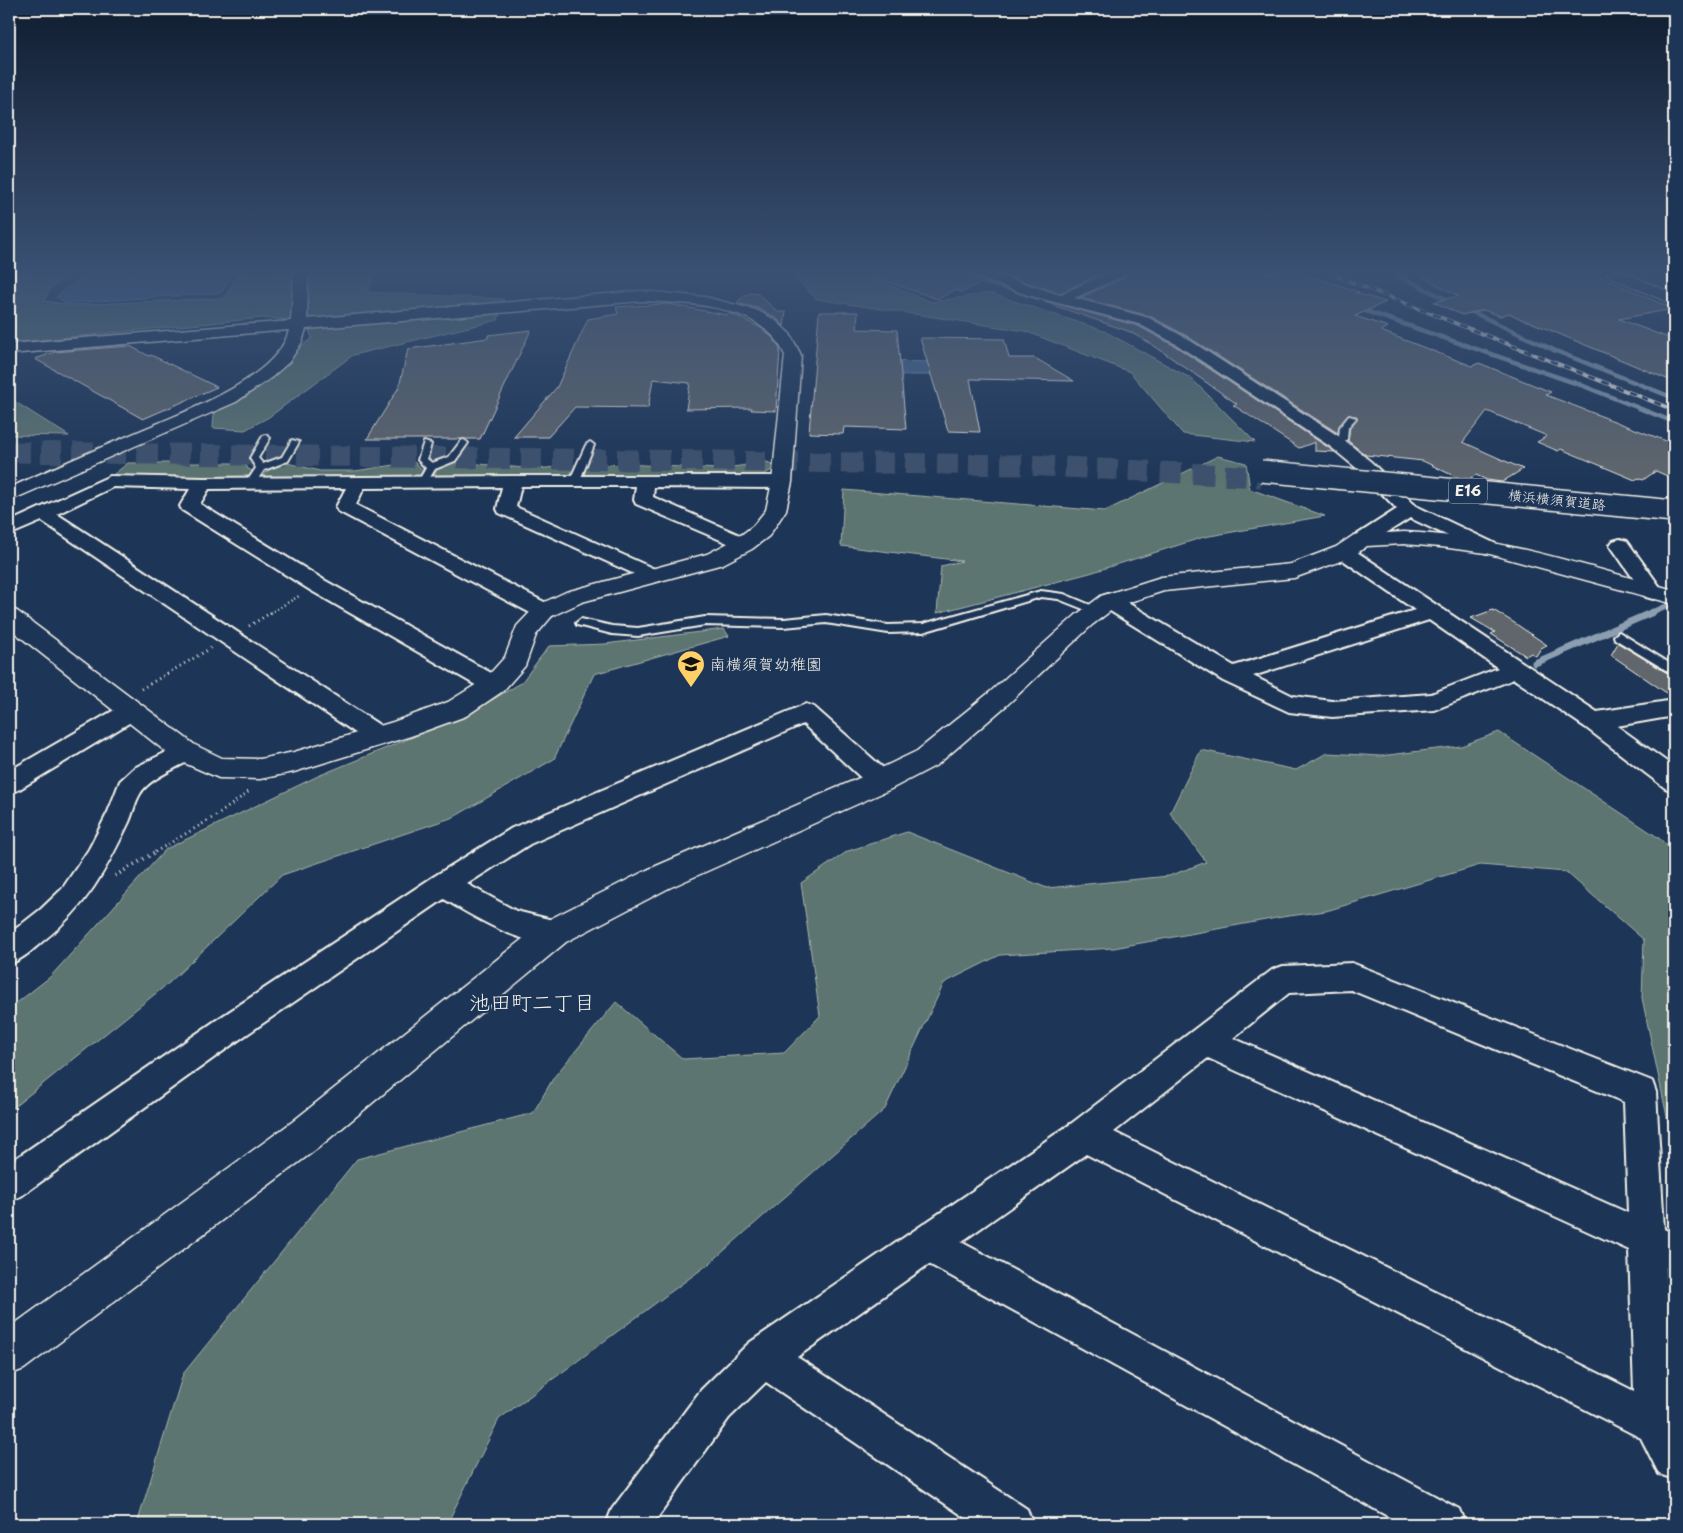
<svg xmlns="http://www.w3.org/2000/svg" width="1683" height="1533" font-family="'Playpen Sans','Klee One',sans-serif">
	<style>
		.green { fill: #5d7470; stroke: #a8b2ac }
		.water { fill: #47688d; stroke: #8c9fb1 }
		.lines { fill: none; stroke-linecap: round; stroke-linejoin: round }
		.stream-far2 { stroke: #8c9fb1; stroke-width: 4.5 }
		.stream-far1 { stroke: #8c9fb1; stroke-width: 5 }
		.stream { stroke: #8c9fb1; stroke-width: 7 }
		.building { fill: #60666c; stroke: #f4f1e8 }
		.highway-tunnel { stroke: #3d516d; stroke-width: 21; stroke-dasharray: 21 11; stroke-linecap: butt }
		.lane-casing { stroke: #f4f1e8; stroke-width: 4 }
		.street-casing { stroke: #f4f1e8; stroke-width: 4 }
		.secondary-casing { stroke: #f4f1e8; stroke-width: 3 }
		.highway-casing { stroke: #f4f1e8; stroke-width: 3 }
		.path-far2 { stroke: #f4f1e8; stroke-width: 2.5; stroke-dasharray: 1 3; stroke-linecap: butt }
		.path-far1 { stroke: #f4f1e8; stroke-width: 3; stroke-dasharray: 1 4; stroke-linecap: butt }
		.path { stroke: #f4f1e8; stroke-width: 4; stroke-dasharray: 1 4.5; stroke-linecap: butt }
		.lane { fill: #1d3557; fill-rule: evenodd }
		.street { fill: #1d3557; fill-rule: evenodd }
		.secondary { fill: #1d3557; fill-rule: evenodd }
		.highway { fill: #1d3557; fill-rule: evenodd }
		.rail-casing { stroke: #f4f1e8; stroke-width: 4 }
		.rail { stroke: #1d3557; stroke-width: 2.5; stroke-dasharray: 7; stroke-linecap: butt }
		.highway-bridge-casing { stroke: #f4f1e8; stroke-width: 24; stroke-linecap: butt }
		.highway-bridge { stroke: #1d3557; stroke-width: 21 }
		.labels { text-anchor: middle; stroke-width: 4; stroke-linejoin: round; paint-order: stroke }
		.far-street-label { font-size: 14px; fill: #f4f1e8; stroke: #1d3557 }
		.shield { fill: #1d3557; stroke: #b4b9bc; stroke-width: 1 }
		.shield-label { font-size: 15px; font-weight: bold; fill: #f4f1e8 }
		.poi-label { font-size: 16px; fill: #f4f1e8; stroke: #1d3557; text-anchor: start }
		.near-neighbourhood-label { font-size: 21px; fill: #f4f1e8; stroke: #1d3557 }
	</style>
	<rect width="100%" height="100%" fill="#1d3557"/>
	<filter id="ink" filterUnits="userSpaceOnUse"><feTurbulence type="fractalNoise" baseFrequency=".02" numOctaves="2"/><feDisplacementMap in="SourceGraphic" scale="10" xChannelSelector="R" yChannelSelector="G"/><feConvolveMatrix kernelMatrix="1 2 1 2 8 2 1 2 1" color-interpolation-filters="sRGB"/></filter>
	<g filter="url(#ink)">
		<!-- green -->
		<path class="green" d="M9,273h62l-21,16 -6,12 27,4 154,-7 13,-25h136l-6,19 136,7 -6,21 -145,35 -84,62 -24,13 -32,-2 1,-14 98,-76 -6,-17 -44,-3 -253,25z
			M790,273h68l74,29 58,-9 114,38 88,48 63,63 -72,-8 -53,-62 -105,-41 -209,-32z
			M9,398l60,38 -60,-1z
			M1218,456l28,7 4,26 75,27 -121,21 -114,36 -153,40 4,-47 21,-5 -121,-15 3,-56 261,21z
			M414,462l9,8 -3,6 -5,2 -150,1 -3,-2 5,-6 20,-8 33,8h35z
			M456,462l80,7 41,-4 -5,9 -5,3 -130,1 -3,-2 3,-6z
			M767,462l5,2v6l-11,6h-170l-7,-2 3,-8 37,-2 95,5z
			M128,463h117l3,6 5,2 -4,6 -6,2 -134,-1z
			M724,629l5,7 -135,38 -40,85 -100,58 -172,58 -112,107 -161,129v-102l41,-32 116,-128 152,-73 146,-60 57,-33 28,-37 56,-2z
			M1499,732l160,106 15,14v298l-32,-152 2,-58 -78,-68 -86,-7 -154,46 -44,6 -168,31 -114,7 -56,28 -59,126 -175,154 -211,156 -52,105h-310l46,-150 174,-215 176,-46 21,-36 62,-75 67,57 101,-6 36,-37 -19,-133 47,-32 59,-19 140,56 122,-12 37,-14 -36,-49 31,-63 95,20 31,-17 53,3 81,-10z"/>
		<!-- water -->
		<path class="water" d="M87,273h146l-12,20 -154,10 -11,-6z
			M881,361l52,1 -1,13h-52z"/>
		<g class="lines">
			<!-- stream-far2 -->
			<path class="stream-far2" d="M1393,273l61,30
				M1357,308l224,77 93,37
				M1466,309l90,42 118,47"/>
			<!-- stream-far1 -->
			<path class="stream-far1" d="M1650,613l21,-9"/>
			<!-- stream -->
			<path class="stream" d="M1535,663l118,-51"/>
		</g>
		<!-- building -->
		<path class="building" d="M871,273h99l3,5 35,12 -28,-7 -18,9 -7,-2 -17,9 -68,-23z
			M998,273h105l-43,20z
			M1127,273h175l57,19 -3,1 30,9 -31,14 33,11 -7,4 91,35 7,-3 72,29 -5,3 128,49v35l-18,-8 -13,9 -5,-2 -3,2 -74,-31 -3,2 -21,-9 10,-6 -60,-25 -24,31 60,27 -21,13 -15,-2 -11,-5 -7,4 -13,-2 -33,-16 -57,-6 -18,-14 2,-13 7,-9v-3l-9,-1 -9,11 -1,7 -151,-97 -37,-20 -70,-18 44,-20z
			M1416,273h177l80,36 -54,10 55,21v42l-146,-61h-3l-16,-8 -9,3 -16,-6 -22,5 -28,-13 24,-6z
			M751,293l7,1 20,18h8l-2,14 -8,-8 -19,-10 -20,-5 7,-8z
			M1045,301l93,25 37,20 160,106 -20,-1v-9l-16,6 -66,-43 4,-1 -84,-59 -25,-14 -84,-29z
			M667,304l60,11 3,-2 31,15 13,11 6,10 -4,62 -25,-1 1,-2 -66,1 4,-26 -37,-4 -5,29 -73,-1 -27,30h-34l43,-50 31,-68 30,-5 -2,-7z
			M819,312h39l-1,17 40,1 9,99 -62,-2 -1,7 -34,-1z
			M531,330l-51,109h-113l32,-52 9,-38 80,-11v-3z
			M920,338l84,1 5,19h26l39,23 -104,-2 10,53 -32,-1z
			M130,346l19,10 2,-1 66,32 -74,32 -108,-60 20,-7z
			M1493,610l20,12 34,23 -6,3 -5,8 -5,-3 -5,3 -35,-22 4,-2 -24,-14z
			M1618,643l56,34v21l-63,-43z"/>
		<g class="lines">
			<!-- highway-tunnel -->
			<path class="highway-tunnel" d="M9,452l1017,13 235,12"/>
			<!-- lane casing -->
			<g class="lane-casing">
				<path id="lane" d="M1349,416l7,2 -8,9 -1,12 -7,6h-6v-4l5,-3 1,-11z
					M266,435l4,3 -12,20 5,6 19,-7 10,-17 7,2 -11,19 -24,9 -10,15h-6l-2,-2 10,-15 -6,-10 13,-22z
					M464,440l4,3 -13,18 -20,8 -9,15h-6l-2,-2 8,-14 -8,-8 6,-18 7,2 -4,15 5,4 17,-6 12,-16z
					M590,442l4,3 -14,35 -5,3 -3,-1 -2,-2 16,-35z
					M1041,591l23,3 36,15 1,2 -5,3 -38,-15 -17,-2 -118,35 -35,1 -62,-10 -42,4 -79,-2 -67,11 -26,-2 -35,-9 -1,-2 5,-4 31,7 26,2 67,-11 79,2 42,-4 62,10 35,-1z
					M1619,632l55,34v9l-59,-36 -1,-3z"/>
			</g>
			<!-- street casing -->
			<g class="street-casing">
				<path id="street" d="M972,273h20l68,22 47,-22h18l-2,3 -49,22 75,20 37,20 157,101 28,23 45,44 78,37 3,4 -3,4 -7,2 -7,-2 -70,-33 -41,26 -7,2 -7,-2 -3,-4 3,-4 42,-27 -38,-39 -28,-23 -155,-103 -37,-20 -111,-29 -54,-19z
					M110,476l93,2 310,-2h269l6,2 3,4 -3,4 -6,2 -128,-1 -1,10 98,43 3,4 -3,4 -7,2 -108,-46 -2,-4 2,-14h-115l-5,21 143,64 3,5 -3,5 -7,1 -153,-69 -2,-4 5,-22 -138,1 -8,17 196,101 3,5 -3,5 -8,2 -8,-2 -198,-105 -2,-4 10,-19 -137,1 -9,15 124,76 178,99 4,6 -4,6 -8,2 -8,-2 -176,-101 -128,-80 -2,-4 10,-17 -77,-2 -56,27 330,216 3,6 -3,6 -9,3 -9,-3 -327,-221 -33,14v-13z
					M1620,539l7,2 33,46 3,5 -3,5 -7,2 -7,-2 -36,-52 3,-4z
					M1344,546l7,2 246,164 77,-12v16l-57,10 57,41v24l-9,-3 -80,-61 -71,-48 -80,31 -102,7 -43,-5 -66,-31 -121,-75 -4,-5 4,-5 7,-2 7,2 118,70 181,-56 -78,-54 -3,-4 3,-4zM1429,620l69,48 -67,26 -99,7 -39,-5 -40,-20z
					M131,703l8,2 4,6 -4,6 -121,73 -9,3v-22l114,-66z
					M806,704l8,3 76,67 4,7 -4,7 -9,3 -9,-3 -69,-64 -273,120 -63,40 49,27 49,12 4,9 -4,9c-33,12 -92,-25 -121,-42l-204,140 -219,157 -12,5v-38l209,-144 215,-142 79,-49z
					M185,743l9,3 3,6 -3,6c-15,9 -46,21 -54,36 -5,8 -7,19 -11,28 -24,50 -42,84 -86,119 -11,9 -21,19 -34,23v-30l32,-25 21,-20 27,-40 19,-37 12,-31 14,-13z
					M1352,963l300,118 4,11 8,137 10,5v36l-8,-3 8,140v72l-15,-5 -18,-36 -555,-284 -125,88 498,267 6,15h-63l-473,-260 -132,93 230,152 6,15h-58l-209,-142 -37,36 -76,106h-47l6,-15 89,-119 48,-47 323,-220 200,-153 11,-4zM1351,990l273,112 4,111 -395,-175 56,-45zM1208,1058l421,192 5,141 -520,-259z"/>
			</g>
			<!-- secondary casing -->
			<g class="secondary-casing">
				<path id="secondary" d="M294,273h14l-1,46 335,-28 63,6 51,13 19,10 15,14 11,21 -9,127 -6,28 -17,26 -17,13 -29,15 -141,38 -30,14 -16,19 -11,31 -22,25 -37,25 -55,20 -117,36 -34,7 -41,-1 -44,-19 -166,-131v-20l8,3 178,134 27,13 38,1 34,-7 99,-30 55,-20 37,-23 20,-22 12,-31 19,-20 30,-14 141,-38 29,-15 17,-13 13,-16 6,-28 13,-127c-3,-5 -6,-12 -10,-17 -32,-35 -89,-35 -133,-37l-336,28 -4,13 -13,20 -17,15 -36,25 -227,99v-13c39,-18 79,-35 119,-52 44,-20 149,-54 161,-106l-280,24v-10l282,-23z
					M1404,532c92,4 181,34 270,58v14l-188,-51 -45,-6 -37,-3 -37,2 -15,11 -58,21 -130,13 -47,15 -25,19 -84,79 -71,61 -46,24 -222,99 -103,54 -248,206 -294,221 -15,6v-47l283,-206 252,-200 103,-52 224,-97 46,-22 73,-59 86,-77 25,-19 60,-19 130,-13 45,-17 18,-12z"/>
			</g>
			<!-- highway casing -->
			<g class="highway-casing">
				<path id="highway" d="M1607,273h19l48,21v11l-65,-29z"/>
			</g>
			<!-- path-far2 -->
			<path class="path-far2" d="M270,613l29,-17"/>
			<!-- path-far1 -->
			<path class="path-far1" d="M249,626l23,-14
				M141,689l70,-41
				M155,852l64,-38 32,-24"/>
			<!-- path -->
			<path class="path" d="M115,876l42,-25"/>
			<!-- lane -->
			<use href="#lane" class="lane"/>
			<!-- street -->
			<use href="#street" class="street"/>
			<!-- secondary -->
			<use href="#secondary" class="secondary"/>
			<!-- highway -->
			<use href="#highway" class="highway"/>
			<!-- rail casing -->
			<g class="rail-casing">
				<path id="rail" d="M1329,273l345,137"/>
			</g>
			<!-- rail -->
			<use href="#rail" class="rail"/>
			<!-- highway-bridge casing -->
			<g class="highway-bridge-casing">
				<path id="highway-bridge" d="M1261,471l413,40"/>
			</g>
			<!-- highway-bridge -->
			<use href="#highway-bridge" class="highway-bridge"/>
		</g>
	</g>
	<!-- sky -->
	<linearGradient id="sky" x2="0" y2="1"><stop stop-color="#101d30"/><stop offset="0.56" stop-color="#3a5174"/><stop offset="1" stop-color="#3a5174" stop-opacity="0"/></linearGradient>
	<rect width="1683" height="487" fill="url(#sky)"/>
	<!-- icons -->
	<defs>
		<g id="school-pin" transform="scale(1.4375)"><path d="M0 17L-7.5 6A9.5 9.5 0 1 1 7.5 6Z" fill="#ffd166" stroke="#1d3557"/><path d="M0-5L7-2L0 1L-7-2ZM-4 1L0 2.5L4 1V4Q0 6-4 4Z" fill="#111"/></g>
	</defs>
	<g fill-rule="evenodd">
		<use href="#school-pin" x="691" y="664"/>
	</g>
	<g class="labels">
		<!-- far-street labels -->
		<g class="far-street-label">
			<text transform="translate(1557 500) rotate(6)" y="5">横浜横須賀道路</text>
		</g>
		<!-- shield labels -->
		<rect class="shield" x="1449" y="478.5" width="38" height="25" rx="4"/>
		<g class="shield-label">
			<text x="1468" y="496">E16</text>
		</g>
		<!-- poi labels -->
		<g class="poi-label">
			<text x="710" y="670">南横須賀幼稚園</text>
		</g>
		<!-- near-neighbourhood labels -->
		<g class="near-neighbourhood-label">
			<text x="532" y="1010">池田町二丁目</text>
		</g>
	</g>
	<!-- margin -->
	<rect width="1683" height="1533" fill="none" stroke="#1d3557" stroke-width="30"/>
	<rect x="15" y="15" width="1653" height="1503" fill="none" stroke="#f4f1e8" stroke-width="2" filter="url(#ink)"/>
</svg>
